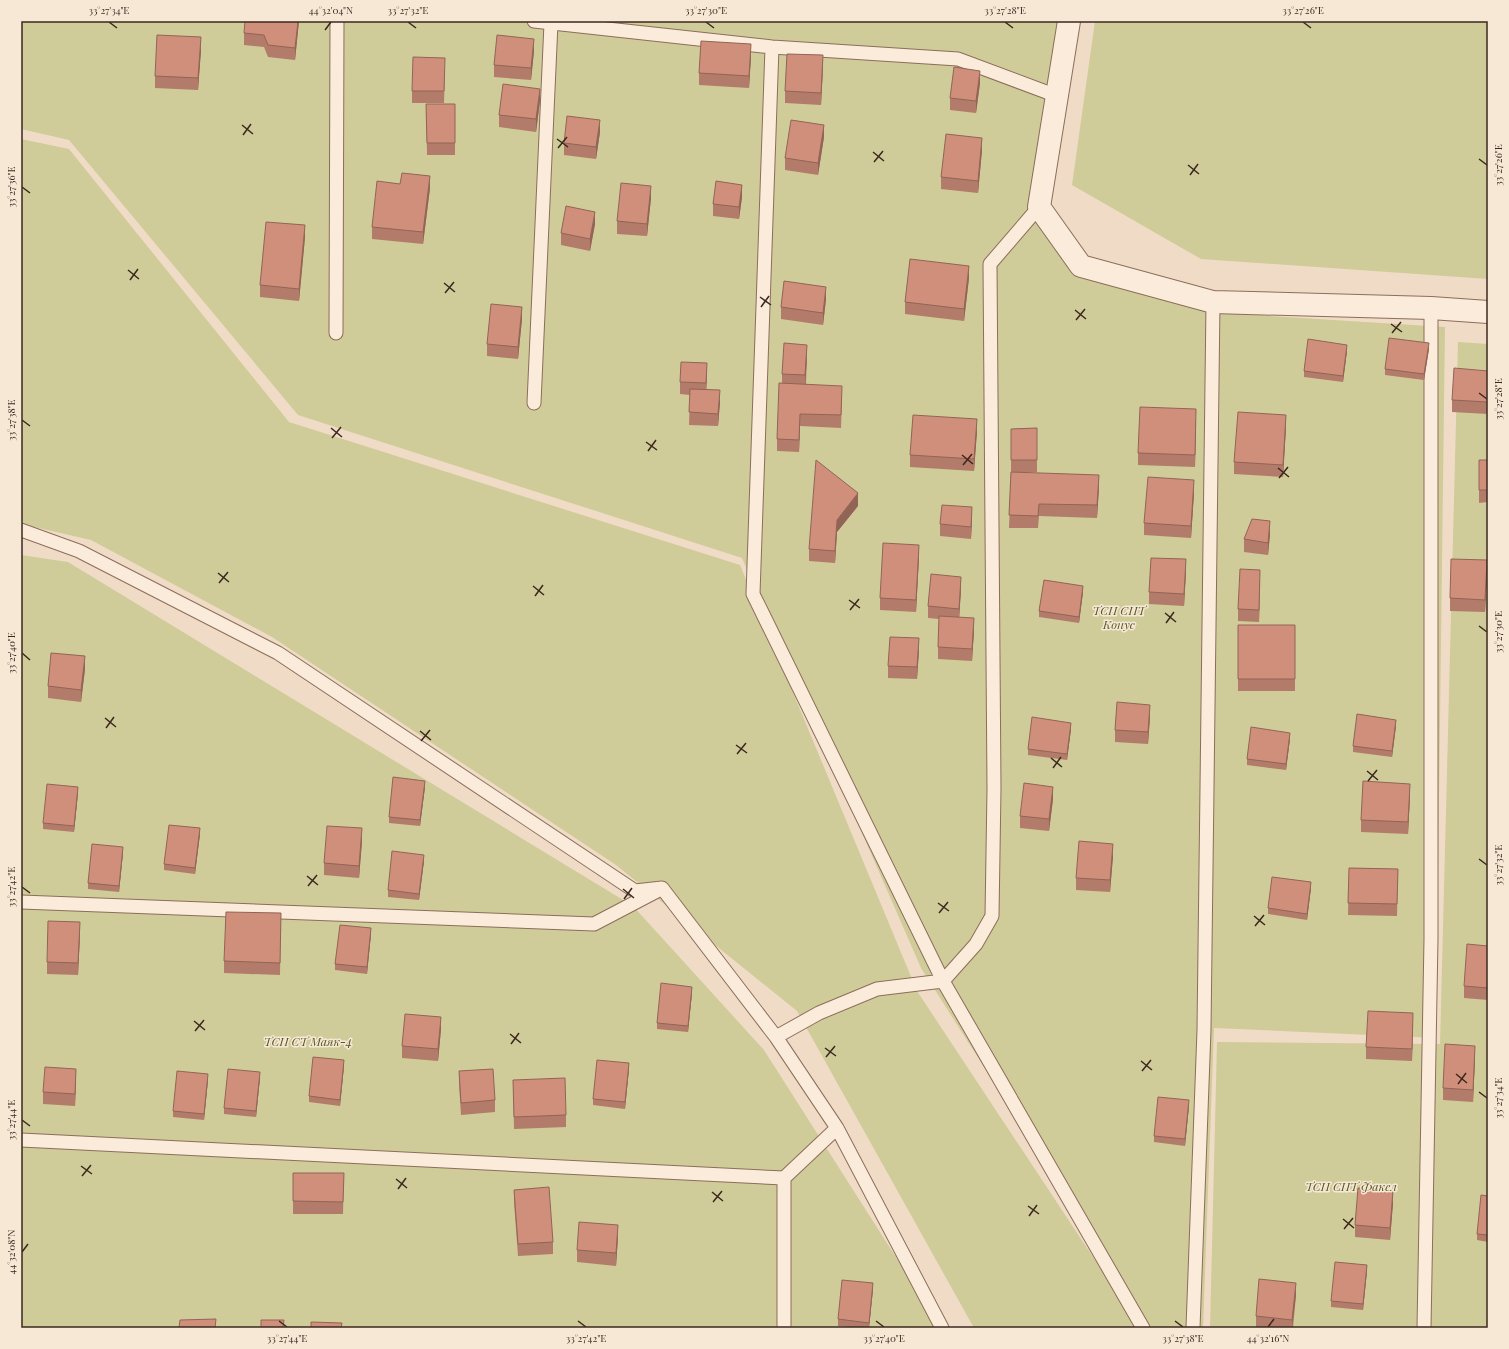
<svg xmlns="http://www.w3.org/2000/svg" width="1509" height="1349" font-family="'Playfair Display',serif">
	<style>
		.green { fill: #cfcc99 }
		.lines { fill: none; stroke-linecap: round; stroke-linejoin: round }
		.service-casing { stroke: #8d6d5b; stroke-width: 15 }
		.minor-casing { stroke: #8d6d5b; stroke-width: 24 }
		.service { stroke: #faebda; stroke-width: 13 }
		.minor { stroke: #faebda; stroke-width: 22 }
		.wall { fill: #b37b6a }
		.shaded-wall { fill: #926456 }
		.building { fill: #d08f7b; stroke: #926456 }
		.ticks { fill: none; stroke: #3c281f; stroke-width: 1.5 }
		.labels { text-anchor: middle; stroke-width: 3; stroke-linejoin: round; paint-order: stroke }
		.park-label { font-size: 12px; font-style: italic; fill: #555925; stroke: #f7e8d6 }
		.neatline { fill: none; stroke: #3c281f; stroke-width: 1.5 }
		.ticks-label { font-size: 10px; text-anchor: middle; fill: #3c281f }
	</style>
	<rect width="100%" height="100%" fill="#f0dcc6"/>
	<!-- green -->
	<path class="green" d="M21,21h1049l-40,183 47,73 146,36 222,14 -9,711 -222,-10 -11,300h-53l-229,-360 -179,-410 -444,-143 -229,-275 -48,-11z
		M1095,21h393v258l-287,-20 -129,-74z
		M21,139l48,10 220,273 451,143 177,426 223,337h-166l-177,-317 -181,-146 -344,-228 -181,-97 -70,-16z
		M1458,342l30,2v984h-278l7,-286 223,2z
		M21,555l47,7 565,344 131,144 177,278h-920z"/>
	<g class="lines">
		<!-- service casing -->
		<g class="service-casing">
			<path id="service" d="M534,21l238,26 186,12 99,37
				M772,47l-19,547 190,387 200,347
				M336,333l1,-312
				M534,403l17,-380
				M21,530l58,21 199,102 357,238 27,-3 114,149 61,91 105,200
				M21,902l573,22 63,-33
				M776,1037l43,-24 58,-24 66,-8 33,-37 16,-28 2,-127 -4,-525 49,-57
				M21,1140l763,38 53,-50
				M784,1178v150
				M1193,1328l11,-298 9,-728
				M1424,1328l7,-389v-631"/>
		</g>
		<!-- minor casing -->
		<g class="minor-casing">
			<path id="minor" d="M1069,21l-30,186 42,59 132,36 218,6 57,4"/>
		</g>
		<!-- service -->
		<use href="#service" class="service"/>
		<!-- minor -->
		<use href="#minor" class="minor"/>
	</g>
	<!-- wall -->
	<path class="wall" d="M299,21l-4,39 -27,-3 -4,-10 -20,-2v-12z
		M201,50l-3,40 -43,-2v-12z
		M534,51l-3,29 -37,-3v-12z
		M751,56l-2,32 -50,-3v-12z
		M823,67l-2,38 -36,-2v-12z
		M445,70l-1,33h-32v-12z
		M980,83l-4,30 -26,-3v-12z
		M540,101l-4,31 -37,-5v-12z
		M426,104h29v51h-28z
		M600,132l-4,27 -32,-4v-12z
		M824,137l-6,38 -33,-5v-12z
		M982,150l-4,43 -37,-4v-12z
		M430,188l-7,56 -51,-5v-12z
		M742,197l-3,22 -26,-3v-12z
		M651,198l-4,38 -30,-2v-13z
		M595,224l-5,27 -29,-6v-12z
		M305,237l-6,64 -39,-4v-12z
		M969,278l-5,43 -59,-7v-12z
		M826,299l-3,26 -42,-6v-12z
		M522,319l-4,40 -31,-3v-12z
		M1429,349l-5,31 -39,-5v-6z
		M1347,351l-4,31 -39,-5v-6z
		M807,357l-1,27 36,14 -1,30 -41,-2 -1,26 -22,-1v-12l5,-55v-10z
		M1488,371v43l-36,-2v-12z
		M707,375l-1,15 14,12 -2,24 -29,-1 1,-30 -10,-1v-12z
		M1196,421l-1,46 -57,-2v-12z
		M1286,427l-3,50 -49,-3v-12z
		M1037,428v44h-15l77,15 -2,31 -58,-2 -1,12h-29l2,-56v-43z
		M977,431l-3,40 -64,-4v-12z
		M1479,460h9v42l-9,1z
		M1194,493l-3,45 -47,-3v-12z
		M858,506l-21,26 -2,31 -26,-2v-12z
		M972,519l-1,20 -31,-3v-12z
		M1270,534l-2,21 -24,-3v-13z
		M919,557l-3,55 -36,-2v-12z
		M1186,571l-2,35 -35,-2v-12z
		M1487,573l-2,39 -35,-1v-13z
		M1260,582l-1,40 -21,-1v-12z
		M961,589l-2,28 15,13 -2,31 -34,-2v-12l1,-28 -11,-1v-12z
		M1083,592l-4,31 -40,-6v-6z
		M1238,625h57v66h-57z
		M919,650l-2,29 -29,-1v-12z
		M85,669l-4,33 -33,-4v-12z
		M1150,717l-2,27 -33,-2v-12z
		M1396,726l-4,31 -39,-5v-6z
		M1071,729l-4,31 -39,-5v-6z
		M1290,739l-4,31 -39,-5v-6z
		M425,787l-5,39 -31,-3v-6z
		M78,793l-4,39 -31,-3v-6z
		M1410,796l-2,38 -47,-2v-12z
		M1053,799l-4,32 -29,-3v-12z
		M200,834l-5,40 -31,-4v-6z
		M362,841l-3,37 -35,-3v-12z
		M123,853l-4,39 -31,-3v-6z
		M1113,856l-3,36 -34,-2v-12z
		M424,861l-5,39 -31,-3v-7z
		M1349,868l49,1 -1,47 -49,-1z
		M1311,888l-4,32 -39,-6v-6z
		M281,913l-1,62 -56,-2v-12z
		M80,934l-2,41 -31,-1v-12z
		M371,934l-4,40 -32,-4v-6z
		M1488,946v54l-24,-2v-12z
		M692,993l-4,39 -31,-3v-6z
		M1413,1025l-1,36 -46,-2v-12z
		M441,1029l-3,32 -36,-3v-12z
		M1475,1058l-2,44 -30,-2v-12z
		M344,1066l-4,40 -31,-4v-6z
		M629,1069l-4,40 -32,-4v-6z
		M459,1071l36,29v12l-34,3 -2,-31z
		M260,1078l-4,39 -32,-3v-6z
		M208,1080l-4,40 -31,-3v-6z
		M513,1080l53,35v12l-52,2z
		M76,1081l-1,25 -32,-2v-12z
		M1189,1106l-4,40 -31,-4v-6z
		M293,1173h51l-1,41h-50z
		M514,1190l39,52v12l-35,2 -4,-54z
		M1488,1196v46l-11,-2v-6z
		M1393,1203l-3,37 -35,-3v-12z
		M618,1237l-2,29 -39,-4v-12z
		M1367,1271l-4,39 -32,-3v-6z
		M873,1289l-4,39h-7l-24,-2v-7z
		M1296,1295l-3,33h-37v-12z"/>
	<!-- shaded-wall -->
	<path class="shaded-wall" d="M298,21h1l-4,39v-12z
		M201,37v13l-3,40v-12z
		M534,39v12l-3,29v-12z
		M751,44v12l-2,32v-12z
		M823,55v12l-2,38v-12z
		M980,71v12l-4,30v-12z
		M540,89v12l-4,31v-13z
		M600,120v12l-4,27v-12z
		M824,125v12l-6,38v-12z
		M982,138v12l-4,43v-12z
		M430,176v12l-7,56v-12z
		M742,185v12l-3,22v-12z
		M651,186v12l-4,38v-12z
		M595,212v12l-5,27v-12z
		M305,225v12l-6,64v-12z
		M969,266v12l-5,43v-12z
		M826,287v12l-3,26v-12z
		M522,307v12l-4,40v-12z
		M1429,343v6l-5,31v-6z
		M807,345v12l-2,30v-12z
		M1347,345v6l-4,31v-6z
		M707,363v12l-1,20v-12z
		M720,390v12l-2,24v-12z
		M1196,409v12l-1,46v-12z
		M800,414v12l-1,26v-12z
		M1286,415v12l-3,50v-12z
		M977,419v12l-3,40v-12z
		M1099,475v12l-2,31v-13z
		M1194,480v13l-3,45v-12z
		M858,493v13l-21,26 -2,31v-12l2,-31z
		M972,507v12l-1,20v-12z
		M1270,521v13l-2,21v-12z
		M919,545v12l-3,55v-12z
		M1186,559v12l-2,35v-12z
		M1487,560v13l-2,39v-12z
		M1260,570v12l-1,40v-12z
		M961,577v12l-2,32v-12z
		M1083,586v6l-4,31v-6z
		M974,618v12l-2,31v-12z
		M919,638v12l-2,29v-12z
		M85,656v13l-4,33v-12z
		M1150,705v12l-2,27v-12z
		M1396,720v6l-4,31v-6z
		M1071,723v6l-4,31v-6z
		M1290,733v6l-4,31v-6z
		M425,781v6l-5,39v-6z
		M1410,784v12l-2,38v-12z
		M78,787v6l-4,39v-6z
		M1053,787v12l-4,32v-12z
		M200,828v6l-5,40v-6z
		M362,828v13l-3,37v-12z
		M1113,844v12l-3,36v-12z
		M123,847v6l-4,39v-6z
		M424,855v6l-5,39v-6z
		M1311,882v6l-4,32v-6z
		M80,922v12l-2,41v-12z
		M371,928v6l-4,40v-7z
		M692,987v6l-4,39v-6z
		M1413,1013v12l-1,36v-12z
		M441,1017v12l-3,32v-12z
		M1475,1046v12l-2,44v-12z
		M344,1060v6l-4,40v-6z
		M629,1063v6l-4,40v-7z
		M76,1069v12l-1,25v-12z
		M260,1072v6l-4,39v-6z
		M208,1074v6l-4,40v-6z
		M1189,1100v6l-4,40v-7z
		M1393,1191v12l-3,37v-12z
		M618,1225v12l-2,29v-13z
		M1367,1265v6l-4,39v-6z
		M873,1283v6l-4,39v-5z
		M1296,1283v12l-4,33v-8z"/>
	<!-- building -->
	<path class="building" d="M245,21h53l-3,27 -27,-3 -4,-10 -20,-2z
		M157,35l44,2 -3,41 -43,-2z
		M497,35l37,4 -3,29 -37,-3z
		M701,41l50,3 -2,32 -50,-3z
		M787,54l36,1 -2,38 -36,-2z
		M413,57l32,1 -1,33h-32z
		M954,67l26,4 -4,30 -26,-3z
		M503,84l37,5 -4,30 -37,-4z
		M426,104h29v39h-28z
		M567,116l33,4 -4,27 -32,-4z
		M791,120l33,5 -6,38 -33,-5z
		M946,134l36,4 -4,43 -37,-4z
		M402,173l28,3 -7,56 -51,-5 5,-46 23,3z
		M716,181l26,4 -3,22 -26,-3z
		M621,183l30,3 -4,38 -30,-3z
		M566,206l29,6 -5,27 -29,-6z
		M266,222l39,3 -6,64 -39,-4z
		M910,259l59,7 -5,43 -59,-7z
		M784,281l42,6 -3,26 -42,-6z
		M491,304l31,3 -4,40 -31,-3z
		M1389,338l40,5 -5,31 -39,-5z
		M1308,339l39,6 -4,31 -39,-5z
		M784,343l23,2 -2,30 -23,-1z
		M681,362l26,1 -1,20 -26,-1z
		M1454,368l34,3v31l-36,-2z
		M779,383l63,3 -1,29 -41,-1 -1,26 -22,-1z
		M690,389l30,1 -2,24 -29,-2z
		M1140,407l56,2 -1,46 -57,-2z
		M1238,412l48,3 -3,50 -49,-3z
		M913,415l64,4 -3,40 -64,-4z
		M1037,428v32h-26v-31z
		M816,460l42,33 -21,27 -2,31 -26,-2z
		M1479,460h9v30h-9z
		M1011,472l88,3 -2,30 -58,-1 -1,12 -29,-1z
		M1148,477l46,3 -3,46 -47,-3z
		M942,505l30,2 -1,20 -31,-3z
		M1252,519l18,2 -2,22 -24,-4z
		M883,543l36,2 -3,55 -36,-2z
		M1151,558l35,1 -2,35 -35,-2z
		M1451,559l36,1 -2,40 -35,-2z
		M1240,569l20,1 -1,40 -21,-1z
		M931,574l30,3 -2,32 -31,-3z
		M1044,580l39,6 -4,31 -40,-6z
		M939,616l35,2 -2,31 -34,-2z
		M1238,625h57v54h-57z
		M890,637l29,1 -2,29 -29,-1z
		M51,653l34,3 -4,34 -33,-4z
		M1117,702l33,3 -2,27 -33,-2z
		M1357,714l39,6 -4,31 -39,-5z
		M1032,717l39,6 -4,31 -39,-5z
		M1251,727l39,6 -4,31 -39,-5z
		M393,777l32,4 -5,39 -31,-3z
		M1363,781l47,3 -2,38 -47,-2z
		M1024,783l29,4 -4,32 -29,-3z
		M47,784l31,3 -4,39 -31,-3z
		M169,825l31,3 -5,40 -31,-4z
		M327,826l35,2 -3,38 -35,-3z
		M1079,841l34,3 -3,36 -34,-2z
		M92,844l31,3 -4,39 -31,-3z
		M392,851l32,4 -5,39 -31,-4z
		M1349,868l49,1 -1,35 -49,-1z
		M1272,877l39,5 -4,32 -39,-6z
		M226,912l55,1 -1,50 -56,-2z
		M48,921l32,1 -2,41 -31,-1z
		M340,925l31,3 -4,39 -32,-3z
		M1467,944l21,2v42l-24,-2z
		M661,983l31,4 -4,39 -31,-3z
		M1368,1011l45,2 -1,36 -46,-2z
		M405,1014l36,3 -3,32 -36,-3z
		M1445,1044l30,2 -2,44 -30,-2z
		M313,1057l31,3 -4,40 -31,-4z
		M597,1060l32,3 -4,39 -32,-3z
		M45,1067l31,2 -1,25 -32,-2z
		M228,1069l32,3 -4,39 -32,-3z
		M493,1069l2,31 -34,3 -2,-32z
		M177,1071l31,3 -4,40 -31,-3z
		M565,1078l1,37 -52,2 -1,-37z
		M1158,1097l31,3 -4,39 -31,-3z
		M293,1173h51l-1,29 -50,-1z
		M549,1187l4,55 -35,2 -4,-54z
		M1358,1188l35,3 -3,37 -35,-3z
		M1481,1195l7,1v39l-11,-1z
		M579,1222l39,3 -2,28 -39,-3z
		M1335,1262l32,3 -4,39 -32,-3z
		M1259,1279l37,4 -4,37 -36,-4z
		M842,1280l31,3 -4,40 -31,-4z
		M216,1319l-1,9h-36l1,-8z
		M261,1320h23l-1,8h-22z
		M311,1322l31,1 -1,5h-30z"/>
	<!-- ticks -->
	<path class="ticks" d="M109,22l8,6M408,22l8,6M706,22l8,6M1005,22l8,6M1303,22l8,6M325,30l6,-8M242,125l11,9M243,135l8,-11M557,139l11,8M558,148l9,-11M873,152l11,9M1479,159l8,6M874,162l9,-11M1188,165l11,9M1190,175l8,-11M22,187l8,6M128,270l11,9M130,280l8,-11M444,283l11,9M445,293l9,-11M760,297l11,8M761,307l8,-11M1075,310l11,9M1076,320l9,-11M1391,324l11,8M1392,333l9,-11M1479,393l8,6M22,420l8,6M331,428l11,9M332,438l9,-11M646,442l11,8M648,451l8,-11M962,455l11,9M963,465l9,-11M1278,468l11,9M1279,478l9,-11M218,573l11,9M219,583l9,-11M533,586l11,9M535,596l8,-11M849,600l11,8M850,610l9,-11M1165,613l11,9M1166,623l8,-11M1479,626l8,6M22,653l8,7M105,718l11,9M106,728l8,-11M420,731l11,9M421,741l9,-11M736,745l11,8M737,754l9,-11M1051,758l11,9M1053,768l8,-11M1367,771l11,9M1368,781l9,-11M1479,859l8,6M307,876l11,9M308,886l9,-11M22,887l8,6M623,889l11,9M624,899l8,-11M938,903l11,8M939,913l9,-11M1254,916l11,9M1255,926l9,-11M194,1021l11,9M195,1031l9,-11M510,1034l11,9M511,1044l8,-11M825,1048l11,8M826,1057l9,-11M1141,1061l11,9M1142,1071l9,-11M1456,1074l11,9M1458,1084l8,-11M1479,1092l8,6M22,1120l8,6M81,1166l11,8M82,1176l9,-11M396,1179l11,9M398,1189l8,-11M712,1192l11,9M713,1202l9,-11M1028,1206l11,8M1029,1216l8,-11M1343,1219l11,9M1344,1229l9,-11M22,1252l6,-8M279,1321l8,6M578,1321l8,6M876,1321l8,6M1175,1321l8,6M1268,1327l6,-8"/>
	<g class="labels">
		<!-- park labels -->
		<g class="park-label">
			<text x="1119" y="615">ТСН СНТ<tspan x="1119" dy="14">Конус</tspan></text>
			<text x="308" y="1046">ТСН СТ Маяк-4</text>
			<text x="1351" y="1191">ТСН СНТ Факел</text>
		</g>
	</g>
	<!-- border -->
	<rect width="1509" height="1349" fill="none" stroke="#f7e8d6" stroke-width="44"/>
	<rect x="22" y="22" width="1465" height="1305" class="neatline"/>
	<g class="ticks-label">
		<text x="109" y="14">33°27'34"E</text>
		<text x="331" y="14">44°32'04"N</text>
		<text x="408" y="14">33°27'32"E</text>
		<text x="706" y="14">33°27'30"E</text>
		<text x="1005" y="14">33°27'28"E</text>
		<text x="1303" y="14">33°27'26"E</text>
		<text transform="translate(1498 165) rotate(-90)" y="4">33°27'26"E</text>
		<text transform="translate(11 187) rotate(-90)" y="4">33°27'36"E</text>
		<text transform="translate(1498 399) rotate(-90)" y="4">33°27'28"E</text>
		<text transform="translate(11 420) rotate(-90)" y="4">33°27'38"E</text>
		<text transform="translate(1498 632) rotate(-90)" y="4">33°27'30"E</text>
		<text transform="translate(11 653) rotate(-90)" y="4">33°27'40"E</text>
		<text transform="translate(1498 865) rotate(-90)" y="4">33°27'32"E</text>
		<text transform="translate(11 887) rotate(-90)" y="4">33°27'42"E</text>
		<text transform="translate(1498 1098) rotate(-90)" y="4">33°27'34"E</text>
		<text transform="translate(11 1120) rotate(-90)" y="4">33°27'44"E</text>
		<text transform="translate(11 1252) rotate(-90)" y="4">44°32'08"N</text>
		<text x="287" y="1342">33°27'44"E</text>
		<text x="586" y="1342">33°27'42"E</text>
		<text x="884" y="1342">33°27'40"E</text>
		<text x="1183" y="1342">33°27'38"E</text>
		<text x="1268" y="1342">44°32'16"N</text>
	</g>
</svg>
